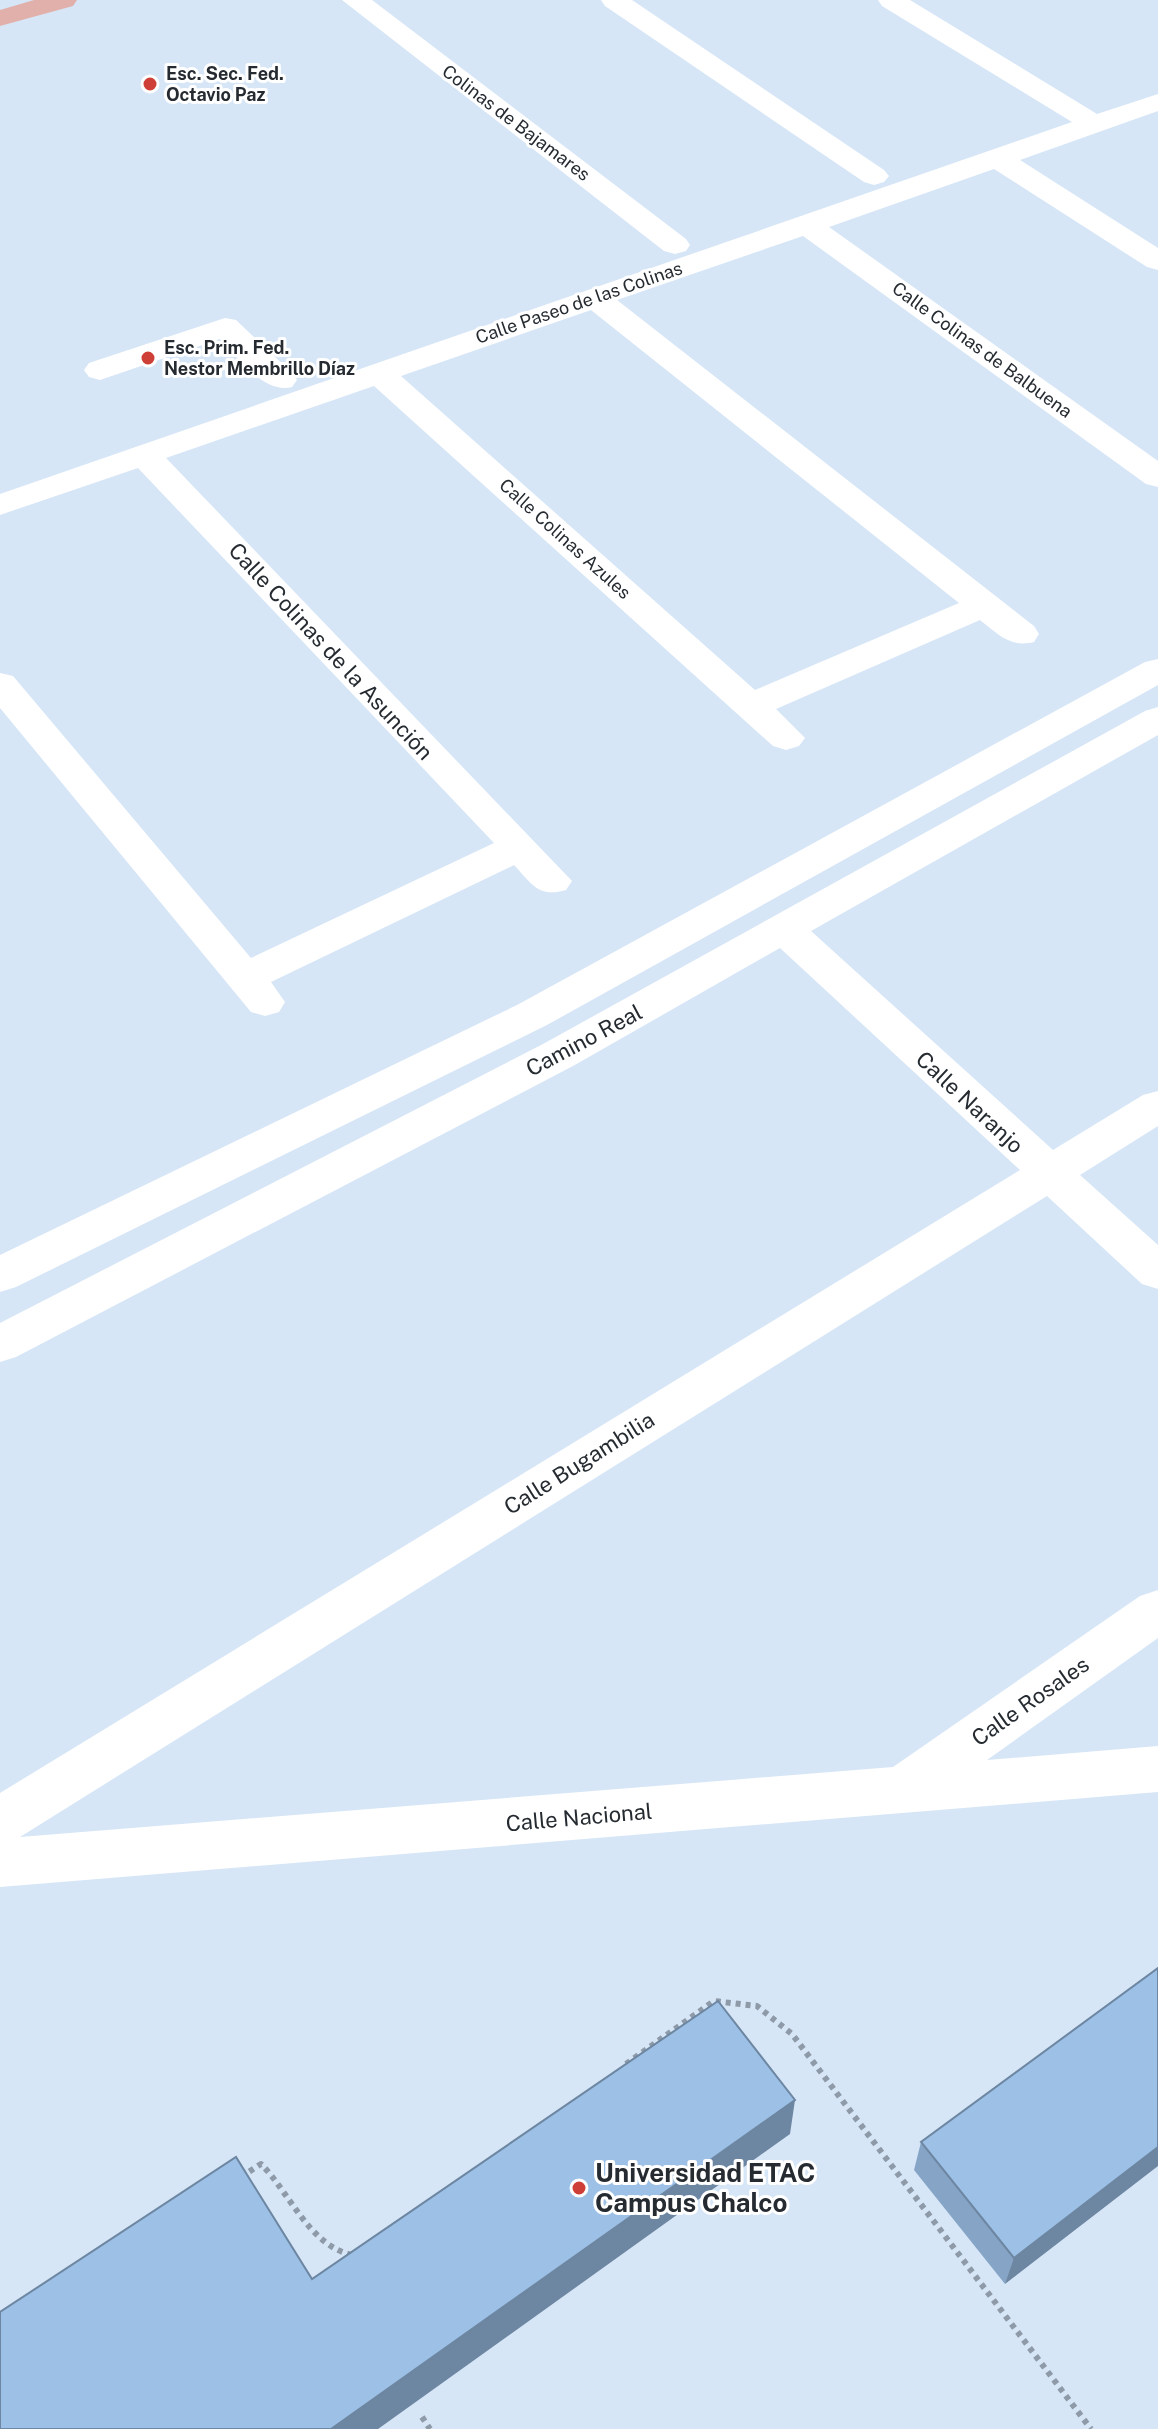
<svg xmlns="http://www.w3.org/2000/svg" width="1158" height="2429" font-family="'Public Sans',sans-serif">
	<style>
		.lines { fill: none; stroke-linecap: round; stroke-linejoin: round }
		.path { stroke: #8e9aa7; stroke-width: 6; stroke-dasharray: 5 5; stroke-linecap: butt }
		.minor { fill: #fff; fill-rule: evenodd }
		.major { fill: #e2b0aa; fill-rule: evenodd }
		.wall { fill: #86a5c6 }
		.shaded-wall { fill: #6d86a1 }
		.building { fill: #9cc0e6; stroke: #6d86a1; stroke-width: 2 }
		.poi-dot { fill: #ce4037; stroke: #fff; stroke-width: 3 }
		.labels { text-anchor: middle; stroke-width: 6; stroke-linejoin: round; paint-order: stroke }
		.far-poi-label { font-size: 18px; font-weight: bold; fill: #252b31; stroke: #fff; text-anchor: start }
		.far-street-label { font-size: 18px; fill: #252b31; stroke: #fff }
		.street-label { font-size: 22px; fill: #252b31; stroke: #fff }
		.near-poi-label { font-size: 26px; font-weight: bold; fill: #252b31; stroke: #fff; text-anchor: start }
	</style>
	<rect width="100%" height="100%" fill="#d6e6f7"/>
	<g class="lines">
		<!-- path -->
		<path class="path" d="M626,2064l88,-63 43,5 35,28 299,395
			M241,2177l20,-13c29,29 49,83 92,91
			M422,2417l8,12"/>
		<!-- minor -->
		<path class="minor" d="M342,0h30l314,239 4,6 -4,6 -11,3 -11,-3z
			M601,0h31l252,170 5,6 -5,6 -10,3 -10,-3 -259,-176z
			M878,0h32l187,114 61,-20v17l-138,49 138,88v22l-11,-3 -153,-98 -165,58 329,234v26l-12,-3 -343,-248 -186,64 417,326 5,8 -5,8c-24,6 -36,-8 -54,-22l-204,89 29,29 -6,8 -13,4 -13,-4 -399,-360 -208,72 406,423 -6,9c-28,8 -34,-6 -52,-25l-243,117 14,20 -6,10 -14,4 -14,-4 -251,-304v-35l13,3 238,282 243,-115 -356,-375 -138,47v-21l1072,-372 -190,-116zM591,310l368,293 -204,87 -354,-314z
			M225,318l11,2 56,53 5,7 -5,7c-29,7 -53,-29 -72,-48l-120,41 -11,-3 -5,-7 5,-7z
			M1158,659v26l-611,340 -531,262 -16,5v-37l517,-250 628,-343z
			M1158,707v28l-347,196 242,219 90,-55 15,-4v35l-78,49 78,70v44l-16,-5 -95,-88 -1027,641 873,-70 247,-171 18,-6v48l-171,122 171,-14v46l-1158,95v-94l1020,-623 -240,-222 -207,118 -557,291 -16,5v-39l543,-279 602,-333z"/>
		<!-- major -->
		<path class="major" d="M34,0h43l-4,6 -73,20v-16z"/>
	</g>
	<!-- wall -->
	<path class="wall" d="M1158,1968l-153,316 -91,-114 7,-28z"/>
	<!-- shaded-wall -->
	<path class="shaded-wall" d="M795,2100l-5,34 -412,295h-47z
		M1158,2147v19l-153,118 9,-26z"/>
	<!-- building -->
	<path class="building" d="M1158,1968v179l-144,111 -93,-116z
		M718,2001l77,99 -464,329h-331v-117l236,-155 76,122z"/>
	<!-- markers -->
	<g class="poi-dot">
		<circle cx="150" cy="84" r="8"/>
		<circle cx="148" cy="358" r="8"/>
		<circle cx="579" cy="2188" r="8"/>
	</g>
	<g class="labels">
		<!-- far-poi labels -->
		<g class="far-poi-label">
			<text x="166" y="80">Esc. Sec. Fed.<tspan x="166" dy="21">Octavio Paz</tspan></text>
			<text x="164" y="354">Esc. Prim. Fed.<tspan x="164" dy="21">Nestor Membrillo Díaz</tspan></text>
		</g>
		<!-- far-street labels -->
		<g class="far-street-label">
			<text transform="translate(516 123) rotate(37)" y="6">Colinas de Bajamares</text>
			<text transform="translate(579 303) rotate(-19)" y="6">Calle Paseo de las Colinas</text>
			<text transform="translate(982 350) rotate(36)" y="6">Calle Colinas de Balbuena</text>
			<text transform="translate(565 539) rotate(42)" y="6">Calle Colinas Azules</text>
		</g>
		<!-- street labels -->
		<g class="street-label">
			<text transform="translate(331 651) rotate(47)" y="8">Calle Colinas de la Asunción</text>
			<text transform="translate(584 1040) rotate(-28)" y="8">Camino Real</text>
			<text transform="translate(970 1102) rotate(43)" y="8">Calle Naranjo</text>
			<text transform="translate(579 1463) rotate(-32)" y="8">Calle Bugambilia</text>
			<text transform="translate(1030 1701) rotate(-35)" y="8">Calle Rosales</text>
			<text transform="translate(579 1817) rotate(-5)" y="8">Calle Nacional</text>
		</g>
		<!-- near-poi labels -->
		<g class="near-poi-label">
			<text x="595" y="2182">Universidad ETAC<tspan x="595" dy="30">Campus Chalco</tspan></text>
		</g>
	</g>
</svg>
